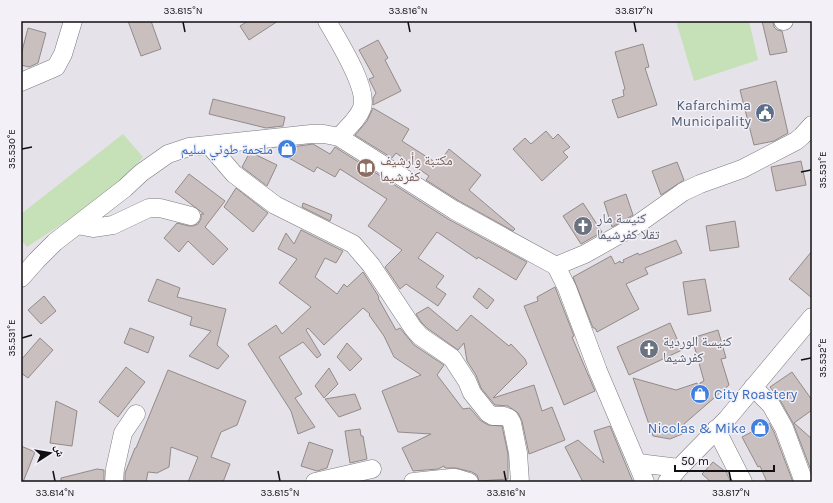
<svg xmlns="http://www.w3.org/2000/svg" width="833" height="503" font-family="Karla,'Noto Naskh Arabic',sans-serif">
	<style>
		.green { fill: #c6e0b8 }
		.building { fill: #c8bfbe; stroke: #938b89 }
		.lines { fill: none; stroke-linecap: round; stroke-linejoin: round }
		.minor-casing { stroke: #7c7a80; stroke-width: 19 }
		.minor { stroke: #fff; stroke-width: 18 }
		.ticks { fill: none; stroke: #100f11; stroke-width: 1.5 }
		.labels { text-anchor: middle; stroke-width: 3; stroke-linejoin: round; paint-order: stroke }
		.service-label { font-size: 14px; fill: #4e5e75; stroke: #f3f0f7; text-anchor: end }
		.shop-label { font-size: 14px; fill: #366cbe; stroke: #f3f0f7; text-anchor: end }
		.education-label { font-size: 14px; fill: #785e54; stroke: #f3f0f7; text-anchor: start }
		.worship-label { font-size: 14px; fill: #5b616d; stroke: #f3f0f7; text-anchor: start }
		.neatline { fill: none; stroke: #100f11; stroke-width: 1.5 }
		.ticks-label { font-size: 10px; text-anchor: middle; fill: #100f11 }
	</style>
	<rect width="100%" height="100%" fill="#e5e2e9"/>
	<!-- green -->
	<path class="green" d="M676,21h73l9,39 -64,21z
		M123,134l20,23 -21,27 -95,63 -6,-7v-26z"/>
	<!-- building -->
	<path class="building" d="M128,21h23l10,28 -20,7z
		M248,21h30l-29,19 -9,-14z
		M762,21h11l1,6 3,3 5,1 5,21 -17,3z
		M28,28l18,5 -8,30 -9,4 -8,-2v-10z
		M378,40l10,18 -3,2 16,31 -28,14v-7l3,-5 -7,-14 5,-2 -15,-27z
		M643,44l6,23 -4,1 12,37 -39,13 -6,-18 12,-4 -1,-6 2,-1 -10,-37z
		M776,81l12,52 -14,8 -20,4 -14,-55z
		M213,99l72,18 -2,9 -17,2 -57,-14z
		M373,108l36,21 -7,12 36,23 11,-15 32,26 -12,15 46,39 -2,2 -54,-30 -33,-21 3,-4 -33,-23 -4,5 -37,-23 12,-14z
		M546,131l7,8 5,-5 12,13 -7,5 5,5 -26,24 -29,-32 12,-11 6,6z
		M313,144l17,10 5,-7 113,72 79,43 -11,18 -38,-23 -1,2 -40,-27 -19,26 26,18 -8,11 10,7 -8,12 -32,-22 -6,5 -15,-22 17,-17 -34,-24 19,-27 -47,-30 -5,8 -18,-10 -3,5 -27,-15 5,-10z
		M250,152l27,13 -10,21 -25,-19z
		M801,161l5,24 -30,6 -5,-24z
		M677,162l7,18 -23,15 -9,-24z
		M189,174l36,27 -20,26 23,22 -15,16 -25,-24 -9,11 -15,-14 13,-15 12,3h4l5,-2 3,-5v-5h3l-29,-22z
		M236,188l32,25 -15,19 -29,-25z
		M626,194l7,21 -21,12 -8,-25z
		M303,203l29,12 -2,6 -28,-14z
		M583,203l19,29 -21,12 -18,-28z
		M735,221l4,26 -29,4 -4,-25z
		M301,230l42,21 -7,12 -11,-5 -10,19 22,17 7,-10 3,3 16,-15 16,25 -1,1 18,32 4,-2 14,17 30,20 -7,10 26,34 7,-1 10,12 8,5 14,1 6,28v25l-29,2 -2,-6 -5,-3 -16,-4h-11l-1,-2 -6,3 -25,2 -11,-23 29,-14 -33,-2 -16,-41 39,-16 -27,-18 -10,-21 -15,-21 1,-1 -7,-6 -39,37 -16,-17 -2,2 15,25 -4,3 -14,-16 -24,15 23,37 -7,4 20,29 -17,7 -7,-23 -43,-67 28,-19 6,9 29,-27 -32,-24 18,-24 -19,-10 8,-16 8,11z
		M676,240l6,13 -37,15 3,6 -22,10 13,25 -42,23 -2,-4h-2l-20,-51 38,-21 4,8 5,-3 1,2 3,-1 -1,-2 15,-7 1,2z
		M812,251v47l-23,-19z
		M157,279l23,9 -3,9 49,12 -9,36 12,11 -11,13 -29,-13 22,-25 -21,-6 2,-8 -44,-16z
		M705,279l6,32 -23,4 -5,-33z
		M555,287l19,49 -2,1 23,54 -31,14 -40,-99 14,-5 -1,-4z
		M479,288l15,12 -7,9 -14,-12z
		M44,296l12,15 -15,13 -13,-14z
		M428,307l29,24 14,-16 38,31 2,-2 14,15 2,5 -34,34 41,-13 8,26 10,-4 13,33 -36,14 -7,-33 -4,-8 -10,-7 -13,-1 -14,-17 -5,-13 -9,-14 -3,-18 -6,7 -31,-22 -6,-6 -5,-8z
		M670,323l12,27 -53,25 -12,-28z
		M130,328l24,9 -6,16 -24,-10z
		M718,330l8,28 -5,1 8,26 -45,39 3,8 -17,7 -17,-3 -20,-58 43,12 21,-7 1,4 2,-1v-3l4,-2 -12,-43z
		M40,338l13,12 -25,28 -7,-5v-13z
		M347,343l15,16 -12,12 -13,-14z
		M126,367l19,15 -27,35 -19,-15z
		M329,368l9,16 -14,14 -9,-12z
		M168,370l78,31 -9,24 -16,7 -10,25 19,7 -7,18h-35l10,-25 -27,-10 -2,20 -12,6 -9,-1 -2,10h-21v-9l10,-25h1z
		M792,372l20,28v10l-18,13 18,16v34l-19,-50 -13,-23 -10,-13z
		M355,394l6,15 -22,8 -14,-18z
		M56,401l21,10 -5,35 -22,-3z
		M769,423l5,9 19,50h-26l-7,-16 -2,1 -16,-30z
		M610,426l23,56h-50l-18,-35 13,-7 26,23 -10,-32z
		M360,429l1,7h2l4,23 -17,4 -5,-32z
		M309,442l24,8 -6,18 -10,3 -16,-5z
		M21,446l14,6 -12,30h-2z
		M713,462l13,10 5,10h-20l-9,-8z
		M97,469l7,1v12h-43v-4z"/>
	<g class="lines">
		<!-- minor casing -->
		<g class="minor-casing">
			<path id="minor" d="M327,21c10,18 42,67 35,87 -4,11 -15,20 -23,29
				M783,21h1
				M21,82l35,-15 7,-13 10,-33
				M210,146l24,28 41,31 78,39 18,21 42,63 7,8 32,22 15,23 5,12 16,20 5,3h11l5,2 3,5 6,30 2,29
				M77,225l16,3 20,-3 36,-17h11l31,8
				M556,266l29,-12 53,-30 45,-32 17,-8 42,-15 54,-28 6,-5 10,-11
				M21,278l16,-18 18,-18 70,-54 16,-15 27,-19 21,-7 122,-13h13l15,3 115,73 102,56 11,22 31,83 47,111
				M753,387l18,18 13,23 20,54
				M716,429l27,53
				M638,463l41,5
				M114,482l1,-13 8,-36 13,-19
				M315,482l57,-13
				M413,482l38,-4h5l13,4
				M667,482l12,-14 48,-49 85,-102"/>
		</g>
		<!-- minor -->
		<use href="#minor" class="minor"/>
	</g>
	<!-- ticks -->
	<path class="ticks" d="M183,22l2,10M408,22l2,10M634,22l2,10M22,149l10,-2M801,172l10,-2M22,338l10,-3M801,360l10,-2M53,471l2,10M278,471l2,10M504,471l2,10M729,471l2,10"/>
	<!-- icons -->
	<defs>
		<g id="civic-disc" transform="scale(1)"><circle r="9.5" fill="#5c6f8a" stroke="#f3f0f7"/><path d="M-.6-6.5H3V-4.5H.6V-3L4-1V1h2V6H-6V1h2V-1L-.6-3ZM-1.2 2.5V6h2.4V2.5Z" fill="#fff"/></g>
		<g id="shop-disc" transform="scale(1)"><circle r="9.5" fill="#3f7fe0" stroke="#f3f0f7"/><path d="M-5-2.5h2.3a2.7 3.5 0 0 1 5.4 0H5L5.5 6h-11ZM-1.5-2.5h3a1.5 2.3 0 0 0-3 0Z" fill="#fff"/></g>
		<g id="library-disc" transform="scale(1)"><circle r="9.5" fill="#8d6e63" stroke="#f3f0f7"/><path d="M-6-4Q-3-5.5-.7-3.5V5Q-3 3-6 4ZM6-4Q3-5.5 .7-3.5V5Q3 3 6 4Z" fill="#fff"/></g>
		<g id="church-disc" transform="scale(1)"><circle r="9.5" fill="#6b7280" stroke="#f3f0f7"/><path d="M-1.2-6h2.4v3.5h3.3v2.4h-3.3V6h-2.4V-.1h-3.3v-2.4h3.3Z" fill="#fff"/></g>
	</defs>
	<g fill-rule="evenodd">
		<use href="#civic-disc" x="765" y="113"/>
		<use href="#shop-disc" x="287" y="149"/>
		<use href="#library-disc" x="366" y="168"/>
		<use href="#church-disc" x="583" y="226"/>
		<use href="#church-disc" x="649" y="349"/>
		<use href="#shop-disc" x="700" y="394"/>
		<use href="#shop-disc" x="760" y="428"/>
	</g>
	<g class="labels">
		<!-- service labels -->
		<g class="service-label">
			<text x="751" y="110">Kafarchima<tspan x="751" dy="16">Municipality</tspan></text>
		</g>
		<!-- shop labels -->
		<g class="shop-label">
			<text x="273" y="154">ملحمة طوني سليم</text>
			<text x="714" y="399" text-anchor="start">City Roastery</text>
			<text x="746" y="433">Nicolas &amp; Mike</text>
		</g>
		<!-- education labels -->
		<g class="education-label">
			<text x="380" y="165">مكتبة وأرشيف<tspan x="380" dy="16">كفرشيما</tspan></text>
		</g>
		<!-- worship labels -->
		<g class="worship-label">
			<text x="597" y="223">كنيسة مار<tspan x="597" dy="16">تقلا كفرشيما</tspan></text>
			<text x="663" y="346">كنيسة الوردية<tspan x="663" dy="16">كفرشيما</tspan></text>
		</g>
	</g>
	<!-- border -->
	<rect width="833" height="503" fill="none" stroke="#f3f0f7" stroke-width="44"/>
	<!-- north arrow -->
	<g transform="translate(50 453) rotate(78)" stroke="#f3f0f7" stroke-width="3" paint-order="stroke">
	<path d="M0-3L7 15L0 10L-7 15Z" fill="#100f11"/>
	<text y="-6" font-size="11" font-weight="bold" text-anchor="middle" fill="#100f11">ش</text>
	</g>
	<!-- scale -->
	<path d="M675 465v6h99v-6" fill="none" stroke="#100f11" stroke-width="2"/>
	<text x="681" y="465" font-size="12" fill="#100f11" stroke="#f3f0f7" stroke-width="3" paint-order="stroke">50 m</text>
	<rect x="22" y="22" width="789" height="459" class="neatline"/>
	<g class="ticks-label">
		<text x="183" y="14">33.815°N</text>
		<text x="408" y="14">33.816°N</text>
		<text x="634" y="14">33.817°N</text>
		<text transform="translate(11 149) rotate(-90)" y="4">35.530°E</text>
		<text transform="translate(822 170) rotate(-90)" y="4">35.531°E</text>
		<text transform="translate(11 338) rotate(-90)" y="4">35.531°E</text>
		<text transform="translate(822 358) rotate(-90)" y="4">35.532°E</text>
		<text x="55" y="496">33.814°N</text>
		<text x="280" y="496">33.815°N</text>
		<text x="506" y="496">33.816°N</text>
		<text x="731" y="496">33.817°N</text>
	</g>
</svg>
